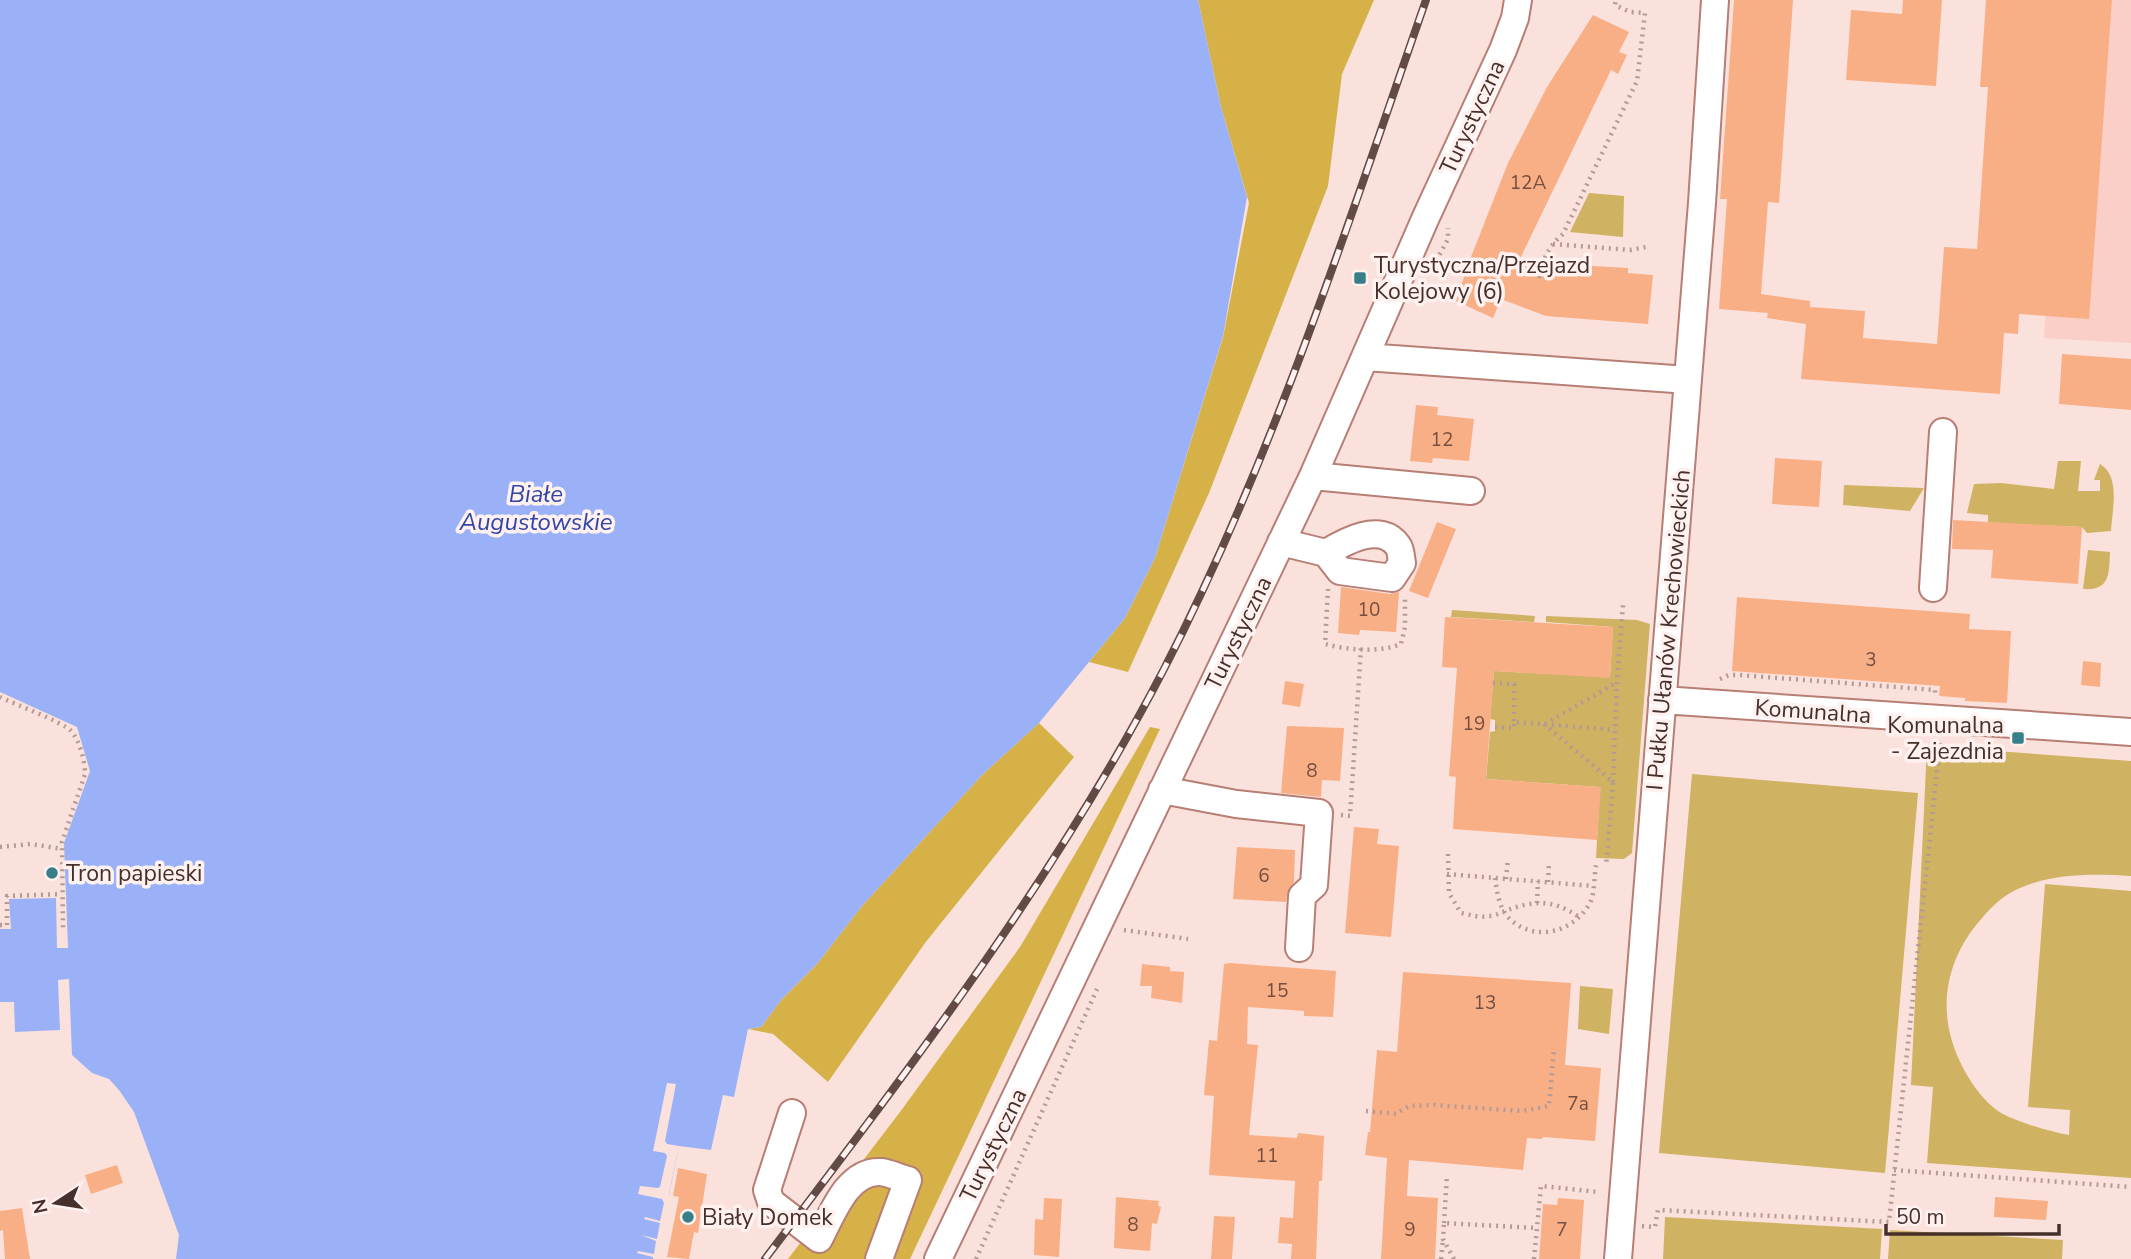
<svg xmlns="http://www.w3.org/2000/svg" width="2131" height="1259" font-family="'Nunito Sans',sans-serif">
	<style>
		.built { fill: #facfc7 }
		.green { fill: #cfb262 }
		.forest { fill: #d5b148 }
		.water { fill: #9bb1f7 }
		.pier { fill: #fbe1dc }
		.building { fill: #f9af86 }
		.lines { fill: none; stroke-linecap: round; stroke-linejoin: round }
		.minor-casing { stroke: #b77e74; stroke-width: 30 }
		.path { stroke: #b49a95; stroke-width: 4.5; stroke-dasharray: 2 5; stroke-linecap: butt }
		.minor { stroke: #fff; stroke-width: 26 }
		.rail-casing { stroke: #634a45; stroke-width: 8 }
		.rail { stroke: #fef1ef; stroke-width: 5; stroke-dasharray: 16; stroke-linecap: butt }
		.poi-dot { fill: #387f8a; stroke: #fef1ef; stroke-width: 2.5 }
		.labels { text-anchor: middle; stroke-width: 7; stroke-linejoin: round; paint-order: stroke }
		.number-label { font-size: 19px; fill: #744f41 }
		.street-label { font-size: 23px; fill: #472f2a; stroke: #fef1ef }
		.poi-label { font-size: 23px; fill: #472f2a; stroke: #fef1ef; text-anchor: start }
		.water-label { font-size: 24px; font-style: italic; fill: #3246a8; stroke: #fef1ef }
	</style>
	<rect width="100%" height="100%" fill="#fbe1dc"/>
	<!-- built -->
	<path class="built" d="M2065,0h66v343l-87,-5z"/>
	<!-- green -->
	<path class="green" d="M1589,193l35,3 -1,41 -53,-5z
		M2058,461h23l-3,30h22v-11h-6l6,-16c21,12 12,47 11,67l-24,2 -5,-6 -94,-4v-8l-21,-2 7,-29 27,-1 53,6z
		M1844,485l80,3 -14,23 -67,-6z
		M2088,550l22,2c-1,22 0,39 -27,37z
		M1452,610l83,6 -1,6 -83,-5z
		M1546,616l91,4 13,4 -18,229 -8,6 -28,-1 4,-71 -114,-8 4,-47 5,-1v-11l-5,-1 4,-48 116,6 3,-50 -67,-5z
		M1927,746l204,15v115c-36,-2 -77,-3 -111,12 -15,6 -27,17 -37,29 -42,46 -48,104 -16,158 7,12 18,27 31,36 15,10 53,21 71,24l1,-25 -42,-3 17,-223 86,7v287l-204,-15 6,-76 -22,-2z
		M1692,774l226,19 -33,380 -226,-20z
		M1580,986l33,3 -4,45 -31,-5z
		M1665,1217l217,12 -2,30h-217z
		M1890,1230l173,10 -1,19h-174z"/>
	<!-- forest -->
	<path class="forest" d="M1198,0h176l-32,74 -14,112 -119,307 -81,179 -39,-10 36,-44 30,-60 68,-221 26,-134 -28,-96z
		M1039,723l35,34 -149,186 -97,139 -55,-48 -25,-5 13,-2 21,-28 35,-35 45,-58 120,-131z
		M1150,727l10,2 -250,530h-122l115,-151 117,-161z"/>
	<!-- water -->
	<path class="water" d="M0,0h1198l23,107 26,90 -24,139 -68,222 -30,60 -86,105 -57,52 -120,131 -45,58 -35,35 -21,28 -13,2 -14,68 -11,-2 -12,55 -32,-4 -23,113h-480l3,-24 -45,-123 -15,-22 -10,-11 -17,-6 -20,-18 -3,-76 -11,1 2,50 -45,2 -1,-30h-14v-73h11l-2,-30 47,-1 1,50h11l-4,-105 26,-72 -13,-44 -77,-35z"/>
	<!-- pier -->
	<path class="pier" d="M667,1083l9,1 -11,57 2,3 12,2 -10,48 3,2 -12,63h-7v-2l-16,-4 1,-2 16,3 2,-13 -15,-6 16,4 3,-16 -16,-4 1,-2 15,4 4,-18 -2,-4 -24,-5 2,-8 18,2 2,-1 7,-31 -2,-3 -12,-2z"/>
	<!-- building -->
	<path class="building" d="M1734,0h59l-14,203 -11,-1 -7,92 49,7v6l55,4 -2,27 74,6 7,-97 33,2 11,-162h-8l6,-87h126l-23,319 -70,-5 -1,20 -14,-1 -4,61 -199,-15 5,-55 -39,-6 1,-5 -49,-4 8,-110h-7z
		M1903,0h39l-6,86 -90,-6 5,-70 51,4z
		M1593,15l36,17 -10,20 8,3 -9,19 -7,-4 -94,195 57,5 1,-5 53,3v5l25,2 -5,49 -102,-8 -45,-17 -8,19 -37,-17 13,-39 39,-99 39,-76z
		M2062,354l69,5v51l-72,-6z
		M1416,405l22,2 -1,8 37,4 -5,42 -36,-3 -1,5 -22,-2z
		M1775,458l47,3 -3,46 -47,-3z
		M1953,520l129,7 -4,57 -87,-6 2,-28 -41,-1z
		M1437,522l19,7 -28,69 -19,-7z
		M1341,587l49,7 9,-2 -3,40 -36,-2 -1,5 -21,-2z
		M1737,597l233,17 -1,15 42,2 -4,72 -42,-2v-3l-26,-2 1,-10 -208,-15z
		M1445,617l168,10 -3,51 -116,-7 -8,108 115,8 -4,53 -144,-11 3,-52 -7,-1 8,-108 -15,-1z
		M2083,661l18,2 -1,24 -19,-2z
		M1285,681l19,3 -4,23 -18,-3z
		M1287,726l57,2 -4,53 -18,-1 -1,17 -40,-4z
		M1354,827l25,2 -2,15 22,2 -8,91 -46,-4z
		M1237,847l58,3 -1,32 -7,12 -1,8 -53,-3z
		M1230,963l106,8 -3,46 -29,-1v-5l-56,-4 -1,37 11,1 -9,90 48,3 1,-5 26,3 -2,45h-3l-3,78h-25l1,-15 -14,-1 2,-26 13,1 2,-37 -86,-6 5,-79 -10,-1 5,-55 8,1 7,-77z
		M1142,964l28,3v4l14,1 -2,31 -31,-5 1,-12h-12z
		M1403,972l168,11 -6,82 36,3 -6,73 -52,-4 -1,2 -15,-1 -4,32 -114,-10 -2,36 31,2 -3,61h-54l6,-101 -22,-3 3,-23h2l7,-82 20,2z
		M117,1165l6,18 -32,11 -6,-19z
		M678,1168l29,6 -9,59 -4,-1 -5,27 -22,-2 12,-60 -6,-1z
		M1116,1197l43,4 -1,5 3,1 -4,17 -5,-1 -2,28 -36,-3z
		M1995,1197l53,4 -2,19 -52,-3z
		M1044,1198l18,1 -3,58 -25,-2 1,-36 8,1z
		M1558,1198l26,2 -4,59h-41l4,-55 14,1z
		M22,1208l8,51h-25l-2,-29 -3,1v-20z
		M1214,1216l21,1 -3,42h-21z"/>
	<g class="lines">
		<!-- minor casing -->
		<g class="minor-casing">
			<path id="minor" d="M1365,357l323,23
				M1313,476l158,15
				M1281,542l45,11 14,18 52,7 10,-15c-1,-5 -1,-13 -4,-17 -17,-25 -54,-4 -72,7
				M1933,588l10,-156
				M1662,700l469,32
				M1162,790l74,14 83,9 -5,72 -12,11 -3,52
				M792,1113l-25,77 4,12 48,37c13,-24 28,-69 62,-67 9,1 18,6 27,8l-29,79
				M938,1259l375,-783 113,-259 77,-167 12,-32 3,-18
				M1618,1259l84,-1056 13,-203"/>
		</g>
		<!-- path -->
		<path class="path" d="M1553,244l77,6 16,-3
			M1433,267l15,-28v-11
			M1539,278c4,-19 9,-31 24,-44l74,-153 8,-68 -15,-1 -15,-7 1,-5
			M1328,589l-3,55c23,6 54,9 76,0l4,-17v-31
			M1720,679l9,-4h10l196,15v6
			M1493,683l21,1v38
			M0,697c14,7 63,25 71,34 9,10 14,30 14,43l-23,68 1,86
			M1544,724l69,58 -7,84
			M1545,724l71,-41
			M1495,727l19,1v-6l101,8
			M1613,782l4,-100 6,-78
			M1341,815l9,1 11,-168
			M0,847l31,-3 31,5
			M1448,854l1,39 12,20c10,2 19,5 28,3 6,0 11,-3 16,-5 29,-11 48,-12 74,6
			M1447,874l146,12
			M1495,878c2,14 4,31 15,41 25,24 64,13 80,-16 5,-10 4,-27 6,-38
			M1506,879l2,-20
			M1548,882l1,-20
			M1537,903l1,-22
			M0,925h7v-29l55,-2
			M1124,930l64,9
			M1366,1111l30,3 13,-8 25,-1 88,6 27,-5 5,-57
			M1894,1170l237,17
			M1444,1223l3,-48
			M1642,1226l13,1 3,-17 231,12 51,-479
			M976,1259l121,-270
			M1441,1259l2,-19
			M1454,1259l-11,-20 1,-16 93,5
			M1534,1259l7,-73 58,6"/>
		<!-- minor -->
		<use href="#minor" class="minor"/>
		<!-- rail casing -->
		<g class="rail-casing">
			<path id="rail" d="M765,1259c144,-190 289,-378 399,-590 110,-213 183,-443 262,-669"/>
		</g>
		<!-- rail -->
		<use href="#rail" class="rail"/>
	</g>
	<!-- markers -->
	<g class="poi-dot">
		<rect x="1353" y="271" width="14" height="14" rx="3.5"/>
		<rect x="2011" y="731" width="14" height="14" rx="3.5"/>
		<circle cx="52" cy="873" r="7"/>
		<circle cx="688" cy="1217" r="7"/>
	</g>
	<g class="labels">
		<!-- number labels -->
		<g class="number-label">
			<text x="1528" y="189">12A</text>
			<text x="1442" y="446">12</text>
			<text x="1369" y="616">10</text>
			<text x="1871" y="666">3</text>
			<text x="1474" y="730">19</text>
			<text x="1312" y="777">8</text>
			<text x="1264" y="882">6</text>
			<text x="1277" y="997">15</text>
			<text x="1485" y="1009">13</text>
			<text x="1578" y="1110">7a</text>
			<text x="1267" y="1162">11</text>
			<text x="1133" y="1231">8</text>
			<text x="1410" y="1236">9</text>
			<text x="1562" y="1236">7</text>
		</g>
		<!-- street labels -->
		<g class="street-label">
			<text transform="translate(1472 117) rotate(-65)" y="8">Turystyczna</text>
			<text transform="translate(1668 630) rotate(-85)" y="8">I Pułku Ułanów Krechowieckich</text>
			<text transform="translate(1238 633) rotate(-64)" y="8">Turystyczna</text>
			<text transform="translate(1813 711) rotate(4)" y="8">Komunalna</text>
			<text transform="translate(993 1145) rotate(-64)" y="8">Turystyczna</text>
		</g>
		<!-- poi labels -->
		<g class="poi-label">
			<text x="1374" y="273">Turystyczna/Przejazd<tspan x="1374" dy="26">Kolejowy (6)</tspan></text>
			<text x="2004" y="733" text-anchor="end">Komunalna<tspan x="2004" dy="26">- Zajezdnia</tspan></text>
			<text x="66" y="881">Tron papieski</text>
			<text x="702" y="1225">Biały Domek</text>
		</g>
		<!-- water labels -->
		<g class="water-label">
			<text x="536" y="502">Białe<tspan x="536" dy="28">Augustowskie</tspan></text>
		</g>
	</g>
	<!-- north arrow -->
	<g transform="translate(56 1203) rotate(258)" stroke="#fef1ef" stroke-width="5" paint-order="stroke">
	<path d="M0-5L12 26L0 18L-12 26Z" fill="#472f2a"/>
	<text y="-10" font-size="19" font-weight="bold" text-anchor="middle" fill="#472f2a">N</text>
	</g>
	<!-- scale -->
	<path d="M1886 1224v10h173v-10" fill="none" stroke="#472f2a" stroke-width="3.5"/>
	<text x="1896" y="1224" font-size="21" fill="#472f2a" stroke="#fef1ef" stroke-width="5" paint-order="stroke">50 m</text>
</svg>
